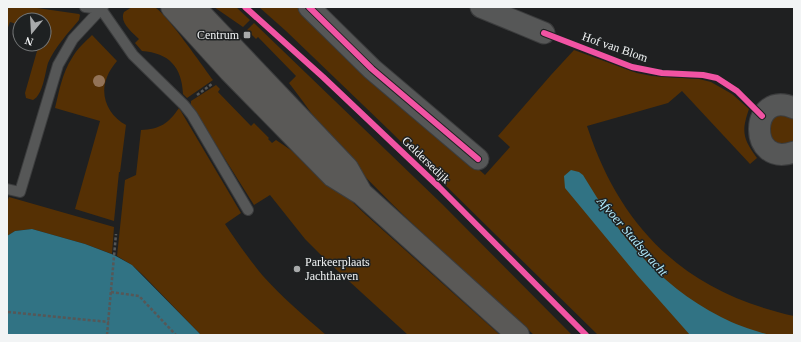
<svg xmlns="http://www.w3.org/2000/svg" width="801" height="342" font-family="Georgia,serif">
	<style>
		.green { fill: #553004 }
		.water { fill: #317384 }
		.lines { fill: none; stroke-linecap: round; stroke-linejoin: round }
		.lane-casing { stroke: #3b3c3d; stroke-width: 12 }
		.street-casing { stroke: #3b3c3d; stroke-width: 23 }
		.secondary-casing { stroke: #3b3c3d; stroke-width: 24 }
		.path { stroke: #565757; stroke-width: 2.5; stroke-dasharray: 3 2; stroke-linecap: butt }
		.lane { stroke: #565757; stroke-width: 10 }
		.street { stroke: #565757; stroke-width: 21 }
		.secondary { stroke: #5a5957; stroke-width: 22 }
		.cycleway-casing { stroke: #1e2122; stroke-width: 8 }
		.cycleway { stroke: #f153a3; stroke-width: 6 }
		.tree { fill: #937358 }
		.poi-dot { fill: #a8aaab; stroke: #1e2122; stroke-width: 1.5 }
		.labels { text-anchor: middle; stroke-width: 3; stroke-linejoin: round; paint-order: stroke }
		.poi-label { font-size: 12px; fill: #f2f4f5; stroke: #1e2122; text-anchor: end }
		.street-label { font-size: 12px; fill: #f2f4f5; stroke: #1e2122 }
		.water-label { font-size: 13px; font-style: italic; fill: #b1ebfc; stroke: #1e2122 }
	</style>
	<rect width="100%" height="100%" fill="#1f2021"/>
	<!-- green -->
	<path class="green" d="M7,7h23l49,7 1,1 -1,5c-11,13 -24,27 -31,43 -3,10 -5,32 -15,37l-7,-2 -1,-5 14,-49h5v-24h-24v5l-10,-3 -3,8z
		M132,7c6,0 16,-2 22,0 10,3 50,61 59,73l-26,18 -4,-4c-1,-27 -14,-41 -41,-43l-7,-8 4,-4c-7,-7 -20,-17 -15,-27z
		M214,7h22l14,13 -7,7z
		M259,7h41l185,168 25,-28 -12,-11 53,-61 23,-25 63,23 15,3 47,3 12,3 21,12 17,15c-8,23 -6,30 8,49l-7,6 -68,-73 -14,12 -81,23 1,3c34,102 100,164 206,187v19h-196l-210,-206 -102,-98z
		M254,23l188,181 130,131h-38c-65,-60 -132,-117 -191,-182 -20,-22 -36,-47 -54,-70l7,-7 -38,-39 -2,2 -9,-9z
		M92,35l25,26c-4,5 -8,10 -10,16 -8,19 2,39 19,48l-6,47h-1l-5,49 -39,-12 25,-88 -45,-13c4,-16 7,-35 17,-50 5,-9 13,-16 20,-23z
		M216,85l4,4 -2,3 33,34 3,-3 15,15 -1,1 4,4 4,-3 40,27 50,48 134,120h-92l-81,-74 -22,-22 -35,-44 -16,10 -63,-100v-4z
		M179,108l62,105 -16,11c12,18 24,35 38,52 19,21 41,40 63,59h-125l-57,-59 -12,-11 -15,-9 8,-76 11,-5 5,-45c19,-1 27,-6 38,-22z
		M777,114l17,4v24l-6,4 -15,-3 -6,-18z
		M9,197l105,30 -2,27 -27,-10 -53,-15 -17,2 -8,5v-34z"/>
	<!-- water -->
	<path class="water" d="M571,170l8,2 4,3c36,60 74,109 138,142 15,8 32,13 48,18h-79l-53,-60 -72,-87 -1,-12z
		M32,229l53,15 29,11 18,10 69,70h-194v-99l8,-5z"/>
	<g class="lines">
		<!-- lane casing -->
		<g class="lane-casing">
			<path id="lane" d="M85,7l16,2 2,-2
				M7,189l13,3 38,-127 15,-26 28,-30 32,46 51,50 8,10 56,95"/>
		</g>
		<!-- street casing -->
		<g class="street-casing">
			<path id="street" d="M309,7l63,62 106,90
				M481,7l63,26
				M794,108c-45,-20 -47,61 0,44"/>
		</g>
		<!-- secondary casing -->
		<g class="secondary-casing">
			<path id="secondary" d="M172,7l58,64 103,105 29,18 156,141
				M194,7l153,161 13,23"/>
		</g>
		<!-- path -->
		<path class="path" d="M197,95l15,-11
			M111,292l28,4 37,39
			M8,312l101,10
			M107,335l9,-101"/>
		<!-- lane -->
		<use href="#lane" class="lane"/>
		<!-- street -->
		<use href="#street" class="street"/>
		<!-- secondary -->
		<use href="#secondary" class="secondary"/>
		<!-- cycleway casing -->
		<g class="cycleway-casing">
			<path id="cycleway" d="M245,7l78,70 116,110 147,148
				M309,7l63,62 106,90
				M544,33l88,34 30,6 41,2 14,3 20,13 25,25"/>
		</g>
		<!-- cycleway -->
		<use href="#cycleway" class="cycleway"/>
	</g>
	<!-- trees -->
	<circle class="tree" cx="99" cy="81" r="6"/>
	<!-- markers -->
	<g class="poi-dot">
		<rect x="243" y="31" width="8" height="8" rx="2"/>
		<circle cx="297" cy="269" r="4"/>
	</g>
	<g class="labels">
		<!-- poi labels -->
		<g class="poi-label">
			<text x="239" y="39">Centrum</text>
			<text x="305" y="266" text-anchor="start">Parkeerplaats<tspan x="305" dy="14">Jachthaven</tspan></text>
		</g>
		<!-- street labels -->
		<g class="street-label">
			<text transform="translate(615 47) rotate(19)" y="4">Hof van Blom</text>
			<text transform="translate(426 160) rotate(44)" y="4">Geldersedijk</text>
		</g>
		<!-- water labels -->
		<g class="water-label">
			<text transform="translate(633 236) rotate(49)" y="5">Afvoer Stadsgracht</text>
		</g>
	</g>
	<!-- border -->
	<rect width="801" height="342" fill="none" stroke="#f2f4f5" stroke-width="16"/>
	<!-- north arrow -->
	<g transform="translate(32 32) rotate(198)"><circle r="19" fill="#1e2122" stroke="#737576"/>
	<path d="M0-3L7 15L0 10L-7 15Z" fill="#a8aaab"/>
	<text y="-6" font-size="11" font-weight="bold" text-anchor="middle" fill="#f2f4f5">N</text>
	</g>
</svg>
